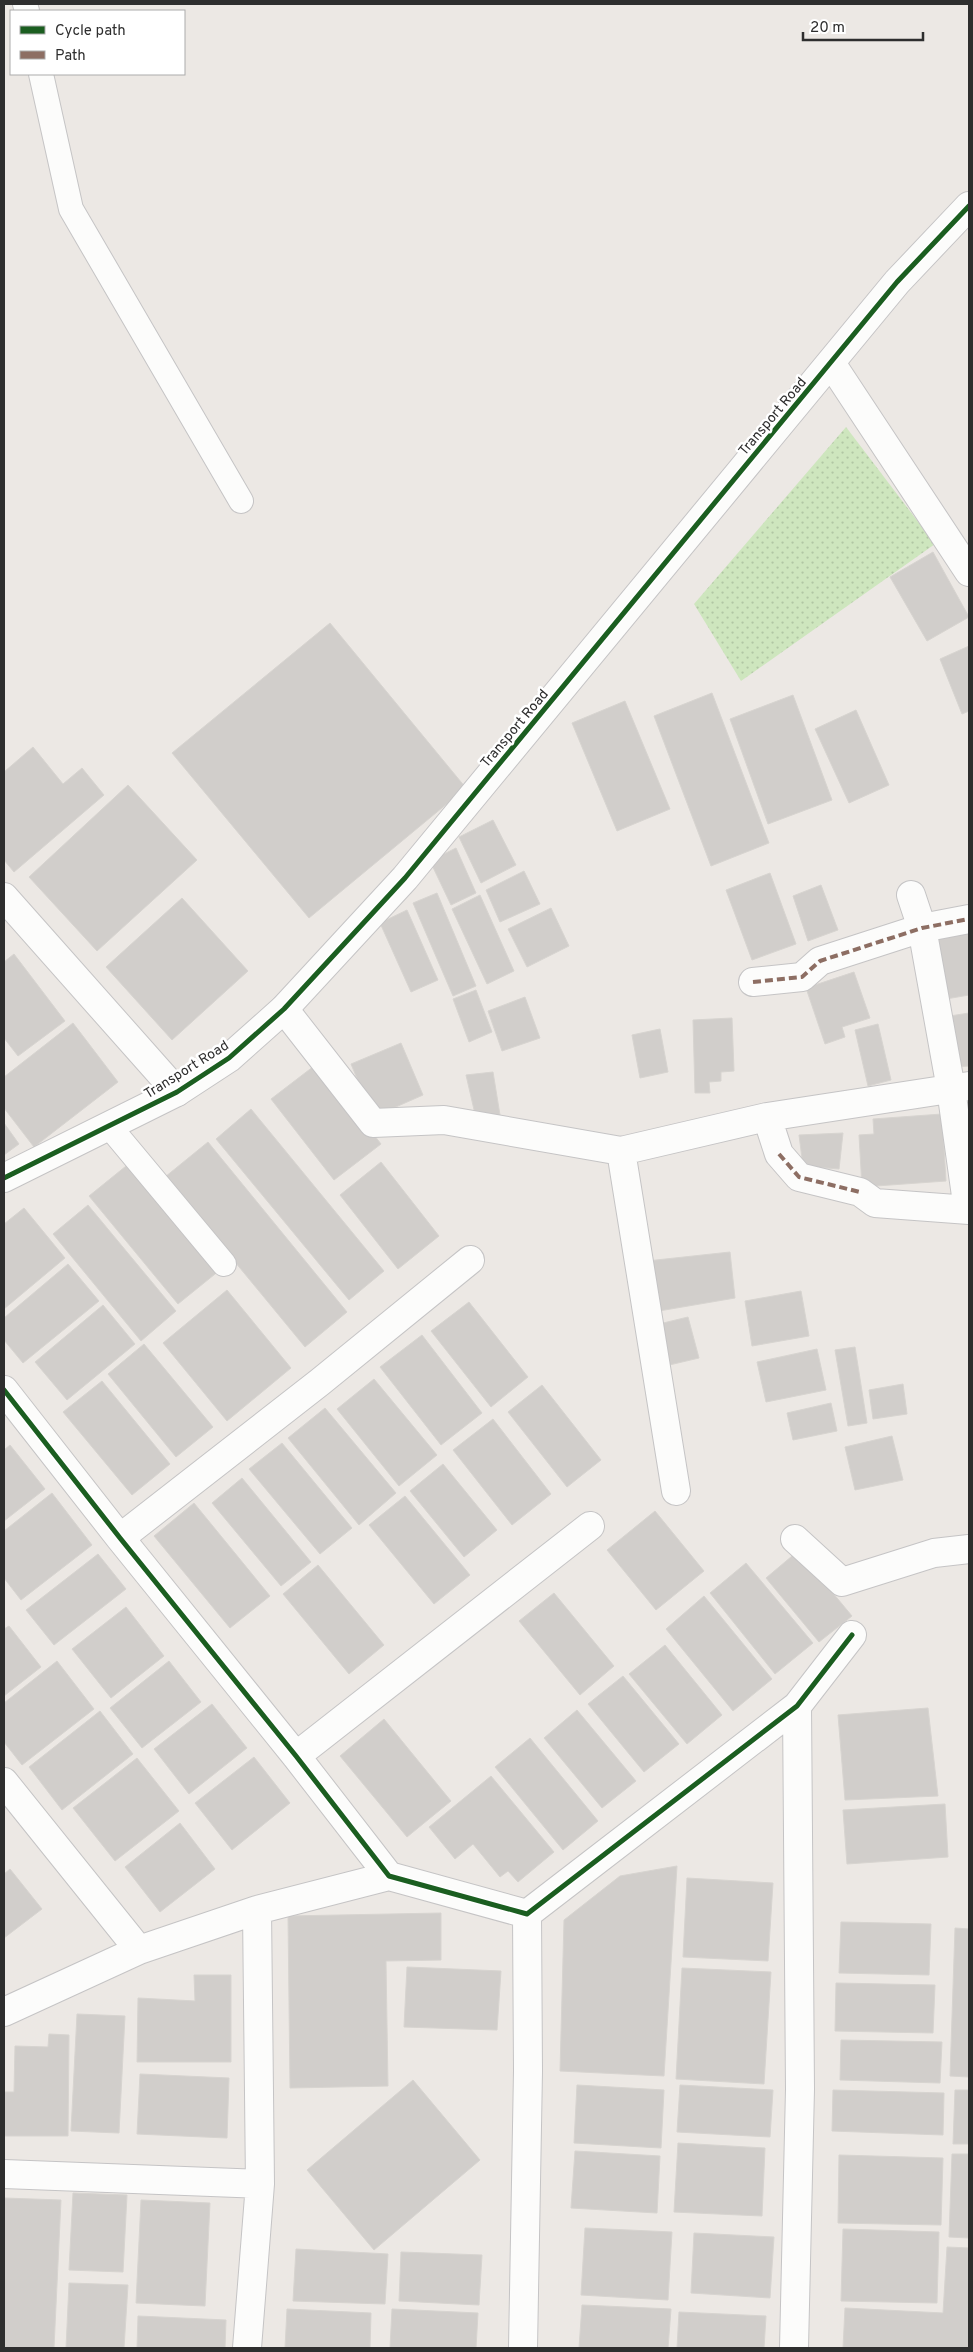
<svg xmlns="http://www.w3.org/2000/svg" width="973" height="2352" font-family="Overpass,sans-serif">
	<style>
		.green { fill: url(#green-dots) }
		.building { fill: #d1cecb; stroke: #d7d4d0 }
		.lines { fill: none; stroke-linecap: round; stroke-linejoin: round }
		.service-casing { stroke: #c5c4c5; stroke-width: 26 }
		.minor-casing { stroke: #c5c4c5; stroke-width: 30 }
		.tertiary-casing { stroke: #c5c4c5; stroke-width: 30 }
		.service { stroke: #fcfcfb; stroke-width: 24 }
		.minor { stroke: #fcfcfb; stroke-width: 28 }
		.tertiary { stroke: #fcfcfb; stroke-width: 28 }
		.quiet { stroke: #8d6e63; stroke-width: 4; stroke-dasharray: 8 4; stroke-linecap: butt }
		.cycleway-casing { stroke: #fff; stroke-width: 8 }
		.cycleway { stroke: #1b5e20; stroke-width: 5 }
		.labels { text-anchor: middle; stroke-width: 5; stroke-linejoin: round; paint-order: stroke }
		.street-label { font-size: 14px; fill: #2e2e2e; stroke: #fff }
	</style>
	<defs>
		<pattern id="green-dots" width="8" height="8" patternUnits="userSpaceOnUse" patternTransform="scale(1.25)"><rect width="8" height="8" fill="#cee6be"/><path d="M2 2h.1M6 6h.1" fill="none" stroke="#b1c6a4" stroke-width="1.8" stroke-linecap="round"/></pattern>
	</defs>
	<rect width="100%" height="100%" fill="#ece8e4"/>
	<!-- green -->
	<path class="green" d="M846,427l89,117 -194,137 -47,-77z"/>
	<!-- building -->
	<path class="building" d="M933,552l36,65 -42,24 -37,-64z
		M330,623l136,165 -157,130 -137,-165z
		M969,646v65l-7,3 -22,-55z
		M712,693l57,150 -58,23 -57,-150z
		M793,695l39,105 -64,24 -38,-105z
		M625,701l45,108 -53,22 -45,-108z
		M856,710l33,75 -40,18 -34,-74z
		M33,747l30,37 19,-16 22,27 -90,77 -10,-12v-88z
		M128,785l69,75 -100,91 -68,-74z
		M493,820l23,45 -35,18 -22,-46z
		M456,848l20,45 -25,12 -21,-44z
		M524,871l16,33 -40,18 -14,-32z
		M770,873l26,71 -44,16 -26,-70z
		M821,885l17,45 -30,11 -15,-45z
		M437,893l39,93 -23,10 -40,-93z
		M480,895l34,76 -27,13 -35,-75z
		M182,898l66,73 -76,69 -66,-73z
		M551,908l18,38 -42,21 -19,-38z
		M407,910l31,70 -27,12 -31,-69z
		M969,932v63l-23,4 -10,-62z
		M14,954l51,67 -47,35 -14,-18v-76z
		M854,972l16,46 -28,9 3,10 -20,7 -19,-56z
		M476,990l16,42 -23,10 -16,-43z
		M525,997l15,41 -38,13 -14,-40z
		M969,1013v53l-14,1 -5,-51z
		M732,1018l2,53 -13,1v9l-12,1 1,11h-15l-2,-73z
		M73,1023l45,59 -84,65 -30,-39v-31z
		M878,1024l13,56 -23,6 -13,-56z
		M660,1029l8,43 -28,6 -8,-43z
		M401,1043l22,52 -50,22 -22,-53z
		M318,1063l63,81 -47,36 -63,-81z
		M493,1072l7,43 -25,-1 -9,-39z
		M251,1109l133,162 -35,29 -133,-161z
		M942,1114l4,67 -84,6 -3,-52 15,-1 -1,-15z
		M4,1123l15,21 -15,11z
		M843,1133l-4,36 -36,-3 -4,-31z
		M208,1142l139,170 -42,35 -140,-170z
		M131,1162l89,108 -42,34 -89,-108z
		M381,1162l58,74 -41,33 -58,-74z
		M88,1205l88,106 -35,30 -88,-107z
		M24,1208l41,50 -61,51v-85z
		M730,1252l5,46 -82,14 -6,-51z
		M68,1264l31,37 -76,62 -19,-23v-22z
		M227,1290l64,78 -64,53 -64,-78z
		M801,1291l8,45 -57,10 -7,-45z
		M469,1302l59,75 -37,30 -60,-76z
		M103,1305l32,39 -68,56 -32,-38z
		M688,1317l11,41 -34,8 -10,-41z
		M422,1335l60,78 -41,32 -61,-78z
		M144,1344l69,83 -37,30 -68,-83z
		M855,1347l12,76 -19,3 -13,-76z
		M817,1349l9,41 -60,12 -9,-40z
		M374,1379l63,76 -38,31 -62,-77z
		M102,1381l68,83 -38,31 -69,-83z
		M903,1384l4,30 -34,5 -4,-29z
		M542,1385l59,75 -34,27 -59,-75z
		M831,1403l6,28 -44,9 -6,-27z
		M325,1408l71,85 -37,32 -71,-87z
		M493,1419l58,75 -39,31 -59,-75z
		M892,1436l11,44 -48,10 -10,-43z
		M282,1443l70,85 -32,26 -71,-85z
		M10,1445l35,44 -41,32v-71z
		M443,1464l54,66 -33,27 -54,-66z
		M242,1478l69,84 -30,24 -69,-83z
		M52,1493l40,52 -71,55 -17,-22v-47z
		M405,1496l65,79 -36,29 -65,-79z
		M194,1503l76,93 -40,32 -76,-92z
		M655,1511l49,60 -48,39 -49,-60z
		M798,1551l54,65 -33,26 -53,-64z
		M98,1554l28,35 -72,56 -28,-35z
		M746,1563l67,80 -38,31 -65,-81z
		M318,1565l66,80 -35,29 -66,-80z
		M554,1593l60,73 -34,29 -61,-74z
		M704,1596l68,83 -39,32 -67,-82z
		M126,1607l38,49 -53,42 -39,-49z
		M9,1626l32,41 -37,29v-67z
		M665,1645l57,70 -35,29 -58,-70z
		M57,1661l37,48 -72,56 -18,-23v-39z
		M169,1661l32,41 -59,46 -32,-40z
		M623,1676l56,68 -35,28 -56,-68z
		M212,1704l35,44 -58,46 -35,-45z
		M928,1708l10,88 -93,4 -7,-85z
		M577,1710l59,71 -34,27 -58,-70z
		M100,1711l33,43 -71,56 -33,-43z
		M384,1719l67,82 -44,36 -67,-81z
		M530,1738l68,83 -35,29 -68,-83z
		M254,1757l36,46 -58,47 -37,-47z
		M137,1758l42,53 -64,50 -42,-53z
		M491,1776l63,76 -36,30 -10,-11 -8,6 -27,-33 -18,15 -26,-32z
		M945,1804l3,53 -101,7 -4,-54z
		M180,1823l35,46 -55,43 -35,-45z
		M677,1866l-13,210 -104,-5 4,-151 56,-44z
		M10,1869l32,40 -38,29v-64z
		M687,1878l86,5 -5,78 -85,-4z
		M441,1913v47l-55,1 2,125 -98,2 -2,-172z
		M841,1922l90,2 -2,51 -90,-2z
		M955,1928l14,1v148l-19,-1z
		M407,1967l94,4 -4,59 -93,-3z
		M682,1968l89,4 -7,112 -88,-5z
		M194,1975h37v87h-94l1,-64 57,3z
		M836,1983l99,2 -2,48 -98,-2z
		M77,2014l48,2 -6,117 -48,-2z
		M49,2034l20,1 -1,101h-64v-44h10l1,-46 33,1z
		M841,2040l101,2 -2,41 -100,-3z
		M140,2074l89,4 -2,60 -90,-4z
		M413,2080l67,80 -106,90 -67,-80z
		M577,2085l87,5 -3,58 -87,-5z
		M680,2085l93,5 -3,47 -93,-5z
		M833,2090l111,3 -1,42 -111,-4z
		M955,2090h14v54h-16z
		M678,2143l87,5 -3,68 -88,-4z
		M575,2151l85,5 -3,57 -86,-5z
		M952,2154h17v84l-20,-1z
		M839,2155l104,3 -2,67 -103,-2z
		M73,2193l54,2 -4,77 -54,-2z
		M4,2198l57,2 -7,148h-50z
		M141,2200l69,3 -5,103 -69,-3z
		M585,2228l87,4 -4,68 -87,-5z
		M843,2229l96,3 -2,71 -96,-2z
		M694,2233l80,4 -4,61 -79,-5z
		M947,2247l22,1v100h-126l2,-40 98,5z
		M296,2249l92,5 -3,50 -92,-3z
		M401,2252l81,3 -3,50 -80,-4z
		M69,2283l59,2 -4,63h-58z
		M582,2305l89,4 -3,39h-89z
		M287,2309l84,4 -1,35h-85z
		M392,2309l86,4 -2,35h-86z
		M679,2312l87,4 -2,32h-87z
		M138,2316l88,4 -1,28h-88z"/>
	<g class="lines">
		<!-- service casing -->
		<g class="service-casing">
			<path id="service" d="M25,4l2,7
				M41,74l30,135 170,292
				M109,1126l115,138"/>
		</g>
		<!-- minor casing -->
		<g class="minor-casing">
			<path id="minor" d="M831,363l138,209
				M911,895l11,33 29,161 17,121
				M4,897l173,195
				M753,982l49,-5 18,-16 102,-33 47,-9
				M284,1009l89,114 71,-3 177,31 146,-34 202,-31
				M767,1117l12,37 20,23 61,15 15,11 94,7
				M621,1151l55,340
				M4,1390l116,148 176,218 93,120 138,38 270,-208 55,-71
				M120,1538l200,-156 150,-122
				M795,1539l47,43 92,-29 35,-4
				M296,1756l294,-230
				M4,1782l135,168
				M4,2012l135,-62 118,-40 132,-34
				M4,2174l256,10
				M247,2348l13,-164 -3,-274
				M523,2348l5,-277 -1,-157
				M794,2348l6,-259 -3,-383"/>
		</g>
		<!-- tertiary casing -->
		<g class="tertiary-casing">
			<path id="tertiary" d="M4,1178l173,-86 52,-34 55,-49 121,-131 492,-596 72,-76"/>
		</g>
		<!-- service -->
		<use href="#service" class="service"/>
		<!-- minor -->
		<use href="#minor" class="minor"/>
		<!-- tertiary -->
		<use href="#tertiary" class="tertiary"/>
		<!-- quiet -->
		<path class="quiet" d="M753,982l49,-5 18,-16 102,-33 47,-9
			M779,1154l20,23 61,15"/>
		<!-- cycleway casing -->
		<g class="cycleway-casing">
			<path id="cycleway" d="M4,1178l173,-86 52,-34 55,-49 121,-131 492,-596 72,-76
				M4,1390l116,148 176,218 93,120 138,38 270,-208 55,-71"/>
		</g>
		<!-- cycleway -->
		<use href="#cycleway" class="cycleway"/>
	</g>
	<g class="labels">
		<!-- street labels -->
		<g class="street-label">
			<text transform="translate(772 416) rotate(-50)" y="5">Transport Road</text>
			<text transform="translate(514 728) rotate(-50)" y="5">Transport Road</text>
			<text transform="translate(186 1069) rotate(-32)" y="5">Transport Road</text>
		</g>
	</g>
	<!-- border -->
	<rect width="973" height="2352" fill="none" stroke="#2e2e2e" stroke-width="10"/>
	<!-- legend -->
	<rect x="10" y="10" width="175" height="65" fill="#ffffff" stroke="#ababab"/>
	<rect x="20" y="26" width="25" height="8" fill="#1b5e20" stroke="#ababab"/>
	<text x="55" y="35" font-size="15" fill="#2e2e2e">Cycle path</text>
	<rect x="20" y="51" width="25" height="8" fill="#8d6e63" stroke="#ababab"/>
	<text x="55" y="60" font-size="15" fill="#2e2e2e">Path</text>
	<!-- scale -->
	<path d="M803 32v8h120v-8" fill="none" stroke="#2e2e2e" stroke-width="2.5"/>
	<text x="810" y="32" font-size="15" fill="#2e2e2e" stroke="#ffffff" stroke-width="4" paint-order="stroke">20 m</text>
</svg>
